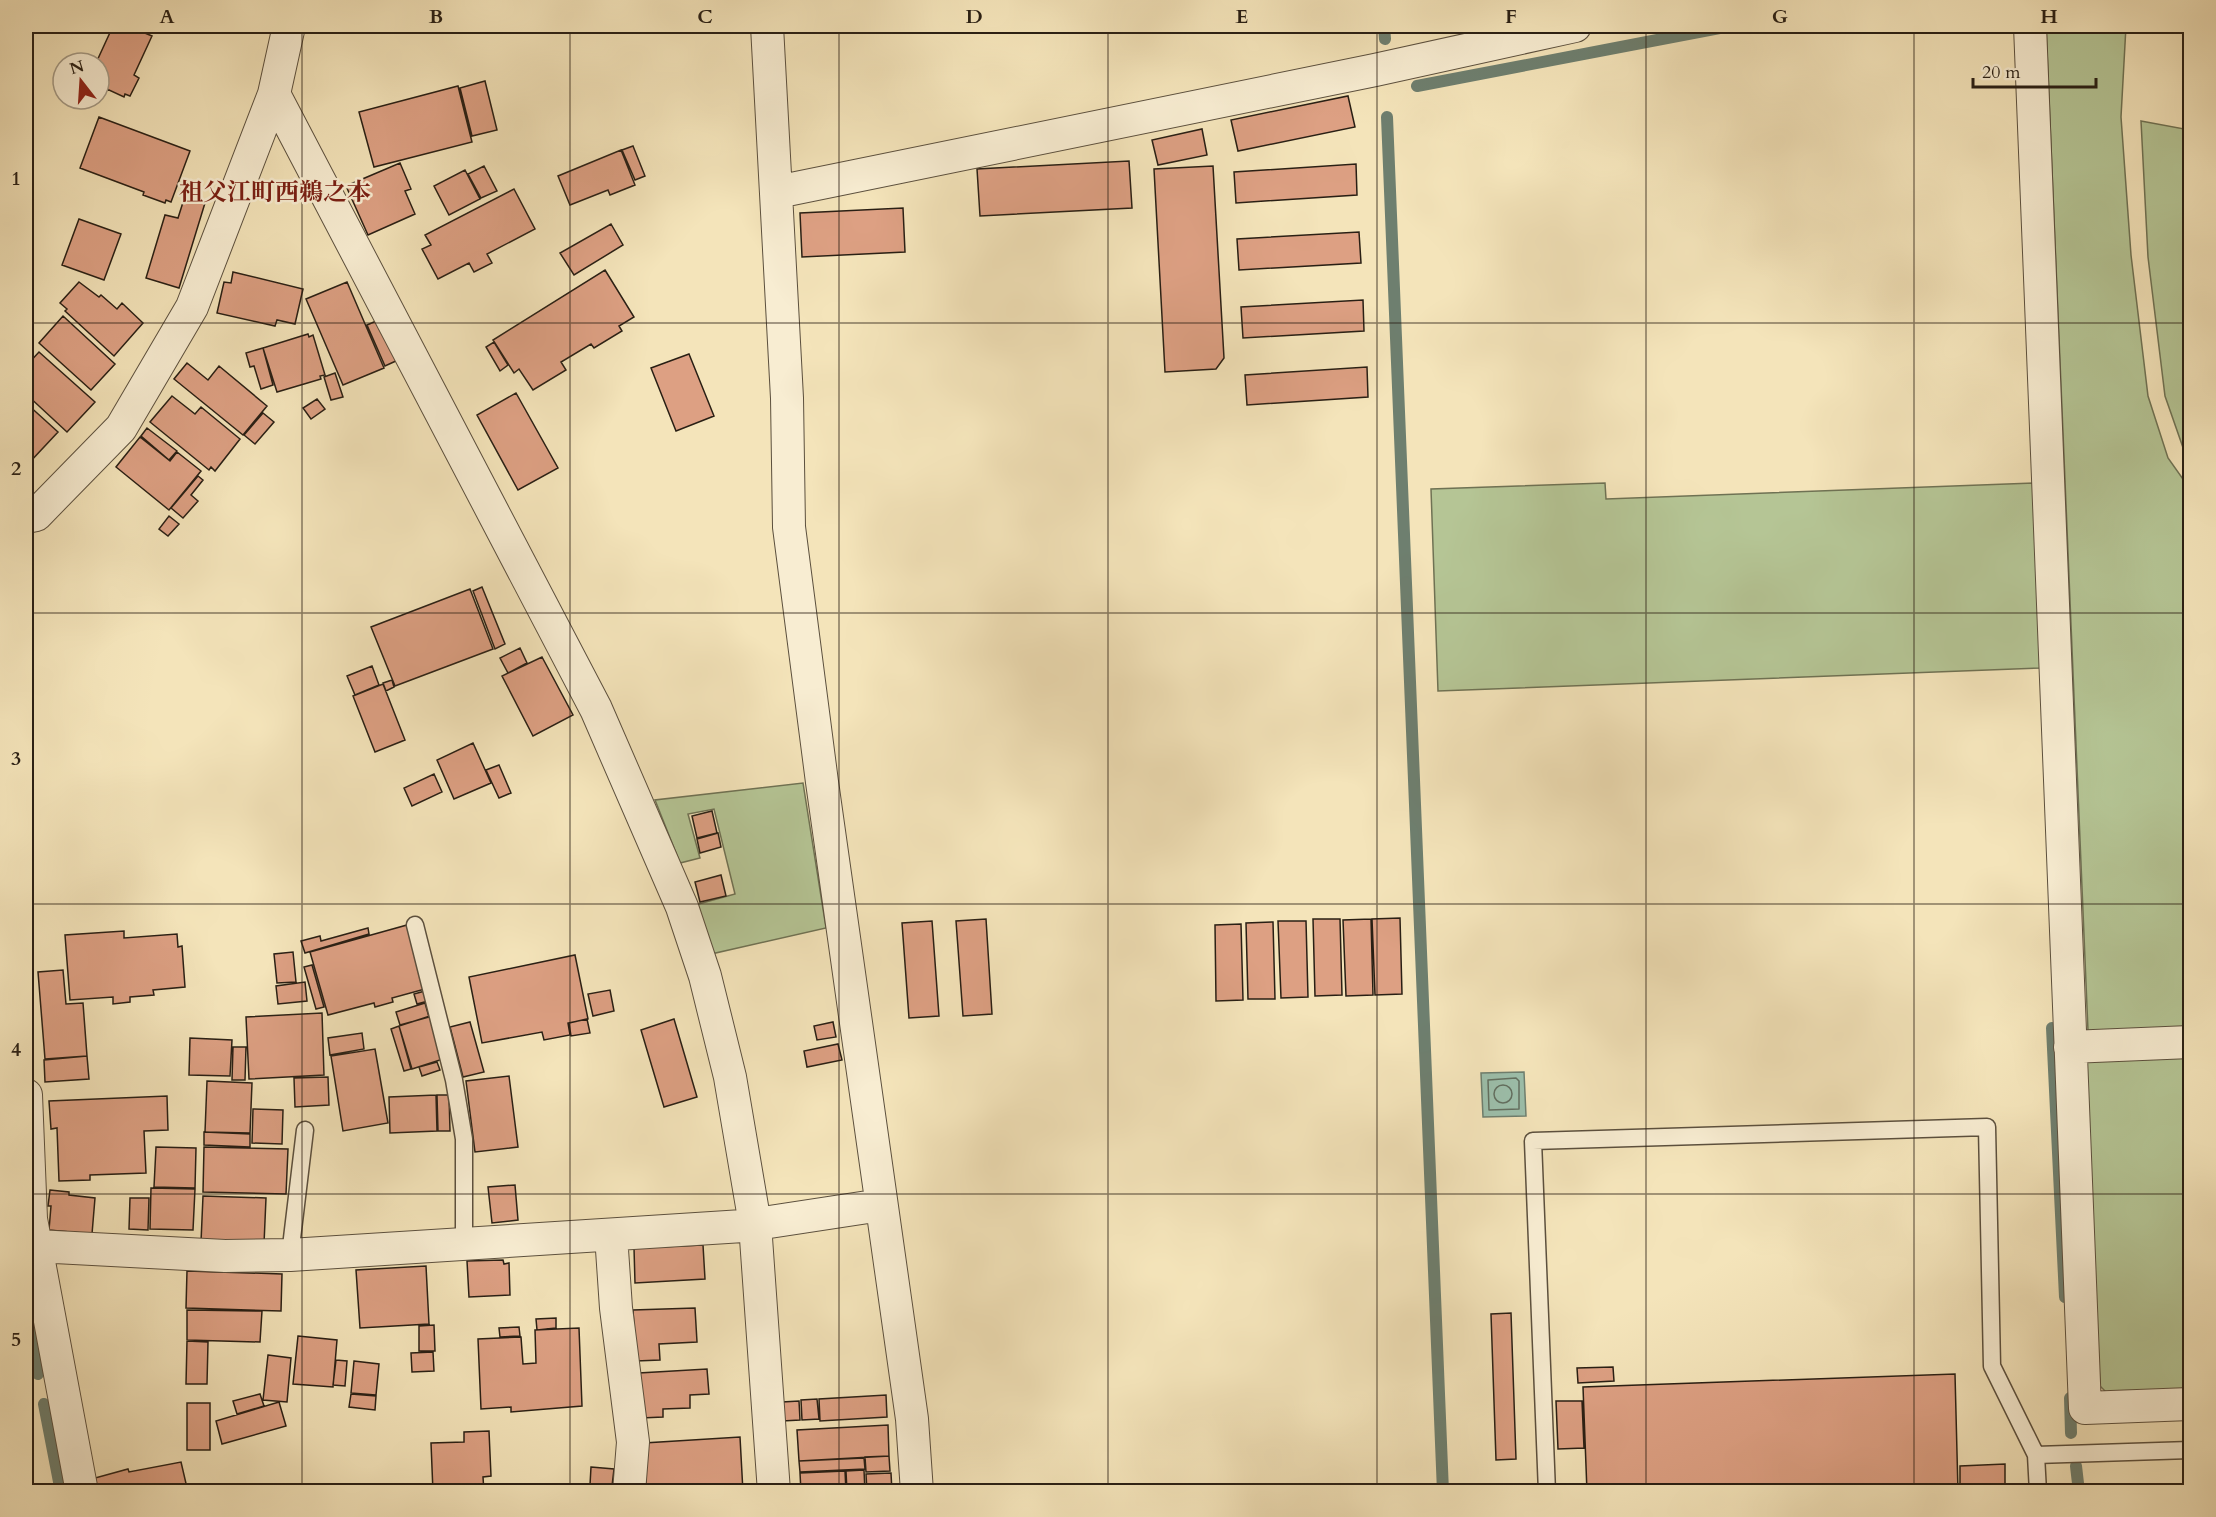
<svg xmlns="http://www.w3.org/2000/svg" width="2216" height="1517" font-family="Cardo,'Noto Serif JP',serif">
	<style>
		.green { fill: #b5c595; stroke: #6f7254; stroke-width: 1.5 }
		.water { fill: #9cbfab; stroke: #6e7f6f; stroke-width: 1.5 }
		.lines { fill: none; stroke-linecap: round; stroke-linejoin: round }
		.shore { stroke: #626f60; stroke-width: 1.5 }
		.stream { stroke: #6e7f6f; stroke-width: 12 }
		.building { fill: #dda083; stroke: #291f14; stroke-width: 1.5 }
		.lane-casing { stroke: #5c503e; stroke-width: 19 }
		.street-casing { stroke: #5c503e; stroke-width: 34 }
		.lane { stroke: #f8edd2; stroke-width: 16 }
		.street { stroke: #f8edd2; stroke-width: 32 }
		.grid { fill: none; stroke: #291f14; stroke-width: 1.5; stroke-opacity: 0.55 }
		.labels { text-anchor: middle; stroke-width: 5; stroke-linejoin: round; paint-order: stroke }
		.quarter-label { font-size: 24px; font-weight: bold; fill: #7a1f14; stroke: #f8edd2 }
		.neatline { fill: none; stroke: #291f14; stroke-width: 2 }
		.grid-label { font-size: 20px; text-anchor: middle; font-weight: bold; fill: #291f14 }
	</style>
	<rect width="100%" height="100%" fill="#f4e4ba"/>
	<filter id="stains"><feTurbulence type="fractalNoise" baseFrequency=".00333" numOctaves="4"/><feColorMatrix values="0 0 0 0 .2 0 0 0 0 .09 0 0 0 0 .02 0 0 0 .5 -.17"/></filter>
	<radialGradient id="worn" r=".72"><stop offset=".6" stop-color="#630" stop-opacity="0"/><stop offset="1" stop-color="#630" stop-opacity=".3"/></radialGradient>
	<!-- green -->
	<path class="green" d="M2046,26h80l-5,91 10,138 17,141 20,62 22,31v544l-102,-2z
		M2141,121l49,9v332l-3,-3 -22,-63 -17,-139z
		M1605,483l1,16 428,-16 7,185 -603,23 -7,-202z
		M803,783l23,145 -115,26 -16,-49 40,-11 -21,-85 -26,5 12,44 -20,5 -25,-63z
		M2190,1052v338l-82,4 -8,-8 -15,-322 12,-8z"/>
	<!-- water -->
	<path class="water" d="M1524,1072l2,44 -43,1 -2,-44z"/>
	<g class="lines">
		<!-- shore -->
		<path class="shore" d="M1516,1078l3,3v28l-30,1 -1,-30z
			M1494 1094a9 9 0 1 1 18 0a9 9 0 1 1-18 0Z"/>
		<!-- stream -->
		<path class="stream" d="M1384,26l1,13
			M1417,86l313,-60
			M1387,117l56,1375
			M2052,1028l13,269
			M26,1313l12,61
			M2070,1398l1,35
			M44,1404l17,88
			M2076,1466l3,26"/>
	</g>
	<!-- building -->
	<path class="building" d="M113,26h15l24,10 -18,39 5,3 -9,18 -5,-2 -1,3 -17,-8 -1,3 -7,-3v-26h-3z
		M240,26h17l-2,6z
		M485,81l12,49 -25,6 -12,-48z
		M458,86l14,56 -98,25 -15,-55z
		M1348,96l7,31 -117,24 -7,-31z
		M99,117l91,34 -19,51 -5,-2 -1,3 -22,-8 1,-3 -64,-24z
		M1202,129l5,26 -49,10 -6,-25z
		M633,146l12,30 -10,4 -13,-30z
		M621,150l14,35 -25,10 -2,-5 -38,15 -12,-29z
		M1129,161l3,47 -152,8 -3,-47z
		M400,163l11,26 -6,2 10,23 -47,21 -22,-49z
		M1356,164l1,31 -121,8 -2,-31z
		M484,166l13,25 -16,7 -13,-24z
		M1213,166l11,192 -8,11 -51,3 -11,-203z
		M465,170l15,29 -31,16 -15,-29z
		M514,189l21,40 -48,25 5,9 -18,9 -5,-9 -31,16 -16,-30 9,-4 -6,-10z
		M185,196l20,7 -26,85 -33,-10 19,-63 13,3z
		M903,208l2,44 -103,5 -2,-44z
		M79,219l42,15 -17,46 -42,-15z
		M611,224l12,21 -49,30 -14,-22z
		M1359,232l2,31 -122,7 -2,-31z
		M605,270l29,47 -15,9 3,5 -28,17 -3,-4 -30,18 5,8 -33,20 -14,-21 -5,4 -21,-33z
		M233,272l70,17 -8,35 -18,-4 -2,6 -58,-13 7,-31 7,1z
		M79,282l20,15 2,-2 16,14 5,-6 21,20 -29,33 -49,-45 2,-2 -7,-6z
		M347,282l37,86 -41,17 -37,-86z
		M1363,300l1,31 -121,7 -2,-31z
		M63,316l52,48 -24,26 -52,-47z
		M381,319l17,41 -13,6 -18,-41z
		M308,334l1,3 4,-2 12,40 -5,1 1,3 -44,13 -14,-44z
		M494,342l14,23 -8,6 -14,-24z
		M263,348l10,37 -12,4 -7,-23 -4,1 -4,-14z
		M39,352l56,50 -28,30 -41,-38v-28z
		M689,354l25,62 -38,15 -25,-63z
		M187,363l21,17 11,-14 48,40 -24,29 -69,-56z
		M1367,367l1,30 -121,8 -2,-30z
		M335,373l8,24 -12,3 -7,-23z
		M516,393l42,75 -40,22 -41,-75z
		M172,396l23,18 6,-7 39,32 -25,32 -4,-4 -2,3 -59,-48z
		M317,399l8,10 -14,10 -8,-11z
		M26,403l32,29 -30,32 -2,-3z
		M263,413l11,9 -19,22 -11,-9z
		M147,428l30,23 -8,9 -28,-24z
		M140,437l30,24 7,-9 24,19 -32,39 -53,-43z
		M198,476l5,4 -12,15 7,6 -15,17 -12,-10z
		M169,516l10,8 -11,12 -9,-7z
		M482,587l23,57 -10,5 -22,-58z
		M470,589l23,60 -98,37 -24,-59z
		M520,648l7,15 -19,10 -8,-15z
		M542,657l31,58 -40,21 -31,-60z
		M372,666l7,19 -24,10 -8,-19z
		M392,680l2,7 -8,4 -3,-8z
		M383,684l22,56 -30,12 -22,-56z
		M473,743l18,40 -37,16 -17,-39z
		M499,765l12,28 -12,5 -13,-28z
		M434,774l8,18 -30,14 -8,-18z
		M712,811l5,22 -20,5 -5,-22z
		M718,833l3,14 -21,6 -3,-14z
		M721,875l5,21 -26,6 -5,-20z
		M1400,918l2,76 -27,1 -3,-76z
		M986,919l6,95 -29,2 -7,-95z
		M1313,919h27l2,76 -27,1z
		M1371,919l2,76 -27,1 -3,-76z
		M932,921l7,95 -30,2 -7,-95z
		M1278,921h28l2,76 -27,1z
		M1273,922l2,77h-27l-2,-76z
		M1241,924l2,76 -27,1 -1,-76z
		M407,925l18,64 -33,9 1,4 -18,5 -1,-4 -46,12 -18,-63z
		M368,928l1,6 -64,19 -4,-12 19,-5 1,5z
		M124,931v7l53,-4 1,13 4,-1 3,41 -32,3 1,5 -24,2v5l-17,2v-7l-43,3 -5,-65z
		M293,952l3,30 -19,1 -3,-29z
		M575,955l13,64 -20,4 2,12 -26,5 -2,-8 -60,11 -13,-66z
		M312,965l12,42 -8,2 -12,-42z
		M63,970l3,34 17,-1 4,53 -42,3 -7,-87z
		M305,982l2,19 -29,3 -2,-18z
		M610,990l4,21 -21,5 -5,-22z
		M425,991l3,10 -11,3 -3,-10z
		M425,1003l4,14 -29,8 -4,-13z
		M322,1013l2,62 -75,4 -3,-62z
		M430,1016l13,43 -31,10 -13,-43z
		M587,1019l3,14 -19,3 -2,-13z
		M674,1019l23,78 -33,10 -23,-77z
		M470,1022l14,50 -21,5 -13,-50z
		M833,1022l3,15 -19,3 -3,-14z
		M399,1026l12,43 -7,2 -13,-42z
		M362,1033l2,16 -34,6 -2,-17z
		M190,1038l42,2 -2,36 -41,-1z
		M838,1044l4,16 -35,7 -3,-16z
		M233,1047h13l-1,33h-13z
		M375,1049l13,74 -45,8 -12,-75z
		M87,1056l2,23 -44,3 -1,-22z
		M437,1062l3,8 -18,6 -3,-9z
		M509,1076l9,71 -43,5 -9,-71z
		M328,1077l1,28 -34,2 -1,-29z
		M207,1081l45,2 -2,50 -45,-1z
		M436,1095l1,36 -47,2 -1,-36z
		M437,1095h12l1,36h-12z
		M167,1096l1,34 -24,1 2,42 -56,2v5l-31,1 -2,-53 -6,1 -2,-28z
		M253,1109l30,1 -1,34 -30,-1z
		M204,1132l46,2v13l-46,-2z
		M156,1147l40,1 -1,40 -41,-1z
		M204,1147l84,2 -2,45 -83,-2z
		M515,1185l3,35 -26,3 -4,-36z
		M151,1188l44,1 -2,41 -43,-1z
		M50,1190l19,2v3l26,3 -3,36 -43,-4 2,-24h-3z
		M203,1196l63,2 -2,46 -63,-2z
		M130,1198h19l-1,32 -19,-1z
		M703,1245l2,34 -70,4 -1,-35z
		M503,1260l1,4 5,-1 1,32 -41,2 -2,-36z
		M426,1266l3,58 -69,4 -4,-58z
		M187,1271l95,3 -1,37 -95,-3z
		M695,1308l2,34 -38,2 1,16 -24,1 -3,-51z
		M187,1310l75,1 -2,31 -73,-2z
		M1511,1313l5,146 -20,1 -5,-146z
		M556,1318v10l-19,2 -1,-11z
		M434,1325l1,26h-16v-25z
		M519,1327l1,9 -20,1 -1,-9z
		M579,1328l3,78 -71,6v-5l-30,2 -3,-70 43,-2 2,27 13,-1 -1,-33z
		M298,1336l39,4 -4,47 -40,-3z
		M187,1341l21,1 -1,42h-21z
		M433,1352l1,19 -22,1 -1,-19z
		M268,1355l23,3 -4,44 -24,-2z
		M336,1360l11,1 -2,25 -12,-1z
		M354,1361l25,3 -3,31 -25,-2z
		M1613,1367l1,14 -36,2 -1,-15z
		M707,1369l2,25 -19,1v13l-27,1v8l-22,1 -2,-45z
		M1955,1374l3,118h-371l-4,-105z
		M260,1394l4,12 -27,8 -4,-13z
		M351,1394l25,2 -1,14 -26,-3z
		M886,1395l1,22 -67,4 -1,-22z
		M817,1399l2,20 -17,1 -1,-20z
		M799,1401l1,19 -18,1v-19z
		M1556,1401h26l2,47 -26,1z
		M279,1402l7,24 -64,18 -6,-23z
		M187,1403h23v47h-23z
		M888,1425l1,31 -90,5 -2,-31z
		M489,1431l2,45 -8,1 1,15h-51l-2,-49 33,-1v-10z
		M740,1437l3,55h-97l-2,-49z
		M889,1456l1,15 -24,1 -1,-15z
		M864,1458l1,11 -65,3 -1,-11z
		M181,1462l7,30h-90l-3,-14 33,-9 1,3z
		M2005,1464v25l-45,2v-25z
		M591,1467l23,2 -2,17 -22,-1z
		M864,1470l1,22h-18l-1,-21z
		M845,1471l1,21h-45l-1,-19z
		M891,1473l1,19h-25l-1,-18z
		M579,1484l40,4v4h-41z"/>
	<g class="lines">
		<!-- lane casing -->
		<g class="lane-casing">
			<path id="lane" d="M415,925l39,155 10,59v106
				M290,1255l15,-125
				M2036,1455l154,-5
				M1547,1492l-14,-351 454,-14 5,239 44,89 2,37"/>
		</g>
		<!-- street casing -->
		<g class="street-casing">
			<path id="street" d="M767,26l20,372 2,129 33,255 90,637 5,73
				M2030,26l55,1382 105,-4
				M274,94l322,615 86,198 23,69 25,101 25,147 19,268
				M777,192l598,-122 200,-44
				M26,517l10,-2 85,-87 71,-121 82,-213 15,-68
				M2070,1047l120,-5
				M26,1095l5,124 51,273
				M611,1235l5,73 17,134 -4,50
				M36,1246l189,10 65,-1 453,-29 138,-21"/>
		</g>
		<!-- lane -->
		<use href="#lane" class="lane"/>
		<!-- street -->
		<use href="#street" class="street"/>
	</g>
	<!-- grid -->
	<path class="grid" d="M302,26v1466M570,26v1466M839,26v1466M1108,26v1466M1377,26v1466M1646,26v1466M1914,26v1466M26,323h2164M26,613h2164M26,904h2164M26,1194h2164"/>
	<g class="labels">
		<!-- quarter labels -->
		<g class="quarter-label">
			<text x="275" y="200">祖父江町西鵜之本</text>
		</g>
	</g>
	<!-- margin -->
	<rect width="2216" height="1517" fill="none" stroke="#f4e4ba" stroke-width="66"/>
	<!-- north arrow -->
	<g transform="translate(81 81) rotate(343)"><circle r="28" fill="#f8edd2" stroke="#a59b86" stroke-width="1.5"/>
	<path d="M0-4.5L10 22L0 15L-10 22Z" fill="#8f2418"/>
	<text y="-9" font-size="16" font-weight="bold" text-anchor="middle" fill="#291f14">N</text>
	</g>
	<!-- scale -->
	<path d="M1973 78v9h123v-9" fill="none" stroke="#291f14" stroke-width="3"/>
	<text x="1982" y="78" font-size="18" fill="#291f14" stroke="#f8edd2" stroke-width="4.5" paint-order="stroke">20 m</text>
	<rect x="33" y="33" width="2150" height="1451" class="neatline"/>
	<g class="grid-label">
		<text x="167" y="23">A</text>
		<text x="436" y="23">B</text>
		<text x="705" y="23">C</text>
		<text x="974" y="23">D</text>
		<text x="1242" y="23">E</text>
		<text x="1511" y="23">F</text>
		<text x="1780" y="23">G</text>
		<text x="2049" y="23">H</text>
		<text x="16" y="185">1</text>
		<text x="16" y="475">2</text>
		<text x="16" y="765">3</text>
		<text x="16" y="1056">4</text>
		<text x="16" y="1346">5</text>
	</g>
	<rect width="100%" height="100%" filter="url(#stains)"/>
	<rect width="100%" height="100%" fill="url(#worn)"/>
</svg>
